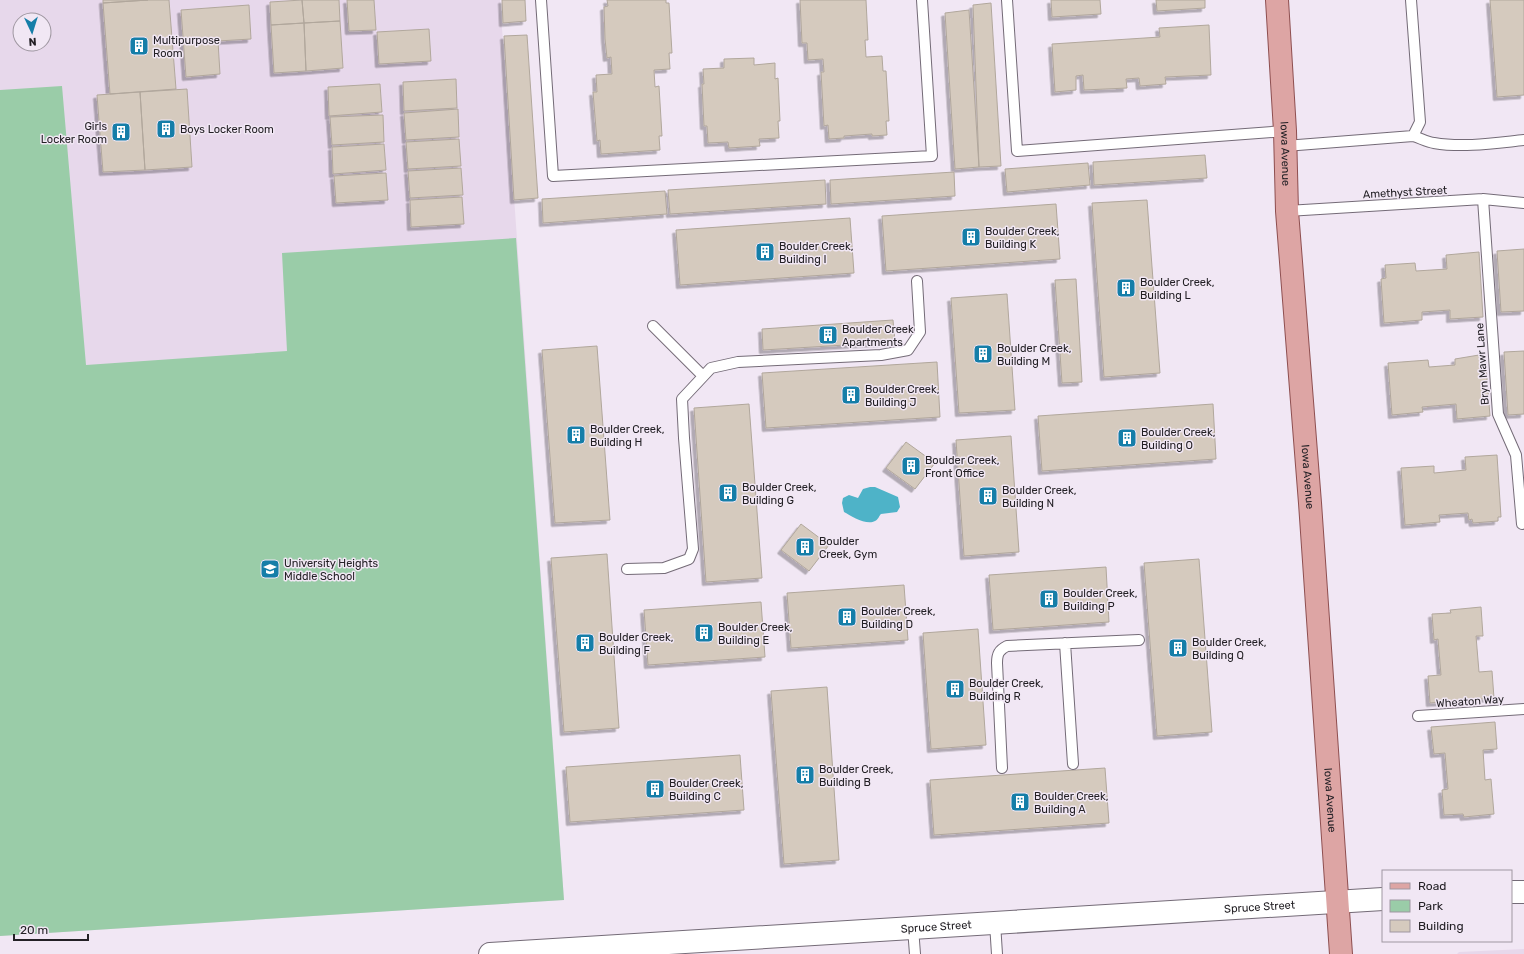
<svg xmlns="http://www.w3.org/2000/svg" width="1524" height="954" font-family="Rubik,sans-serif">
	<style>
		.built { fill: #e7d8eb; fill-rule: evenodd }
		.green { fill: #9acca8 }
		.water { fill: #4eb3c8 }
		.building { fill: #d5cabe; stroke: #b1a79c; filter: url(#shadow) }
		.lines { fill: none; stroke-linecap: round; stroke-linejoin: round }
		.lane-casing { stroke: #746b77; stroke-width: 12 }
		.secondary-casing { stroke: #746b77; stroke-width: 24 }
		.primary-casing { stroke: #8e4f50; stroke-width: 24 }
		.lane { stroke: #fff; stroke-width: 10 }
		.secondary { stroke: #fff; stroke-width: 22 }
		.primary { stroke: #dda5a4; stroke-width: 22 }
		.labels { text-anchor: middle; stroke-width: 3; stroke-linejoin: round; paint-order: stroke }
		.poi-label { font-size: 11px; fill: #232025; stroke: #f1e7f4; text-anchor: start }
		.street-label { font-size: 11px; fill: #232025; stroke: #f1e7f4 }
	</style>
	<defs>
		<filter id="shadow"><feDropShadow dx="-3.5" dy="3.5" stdDeviation="0" flood-color="#0004"/></filter>
	</defs>
	<rect width="100%" height="100%" fill="#f1e7f4"/>
	<!-- built -->
	<path class="built" d="M0,0h500l64,900 -564,36zM20,20h24v24h-24z
		M1524,949v5h-67l2,-2z"/>
	<!-- green -->
	<path class="green" d="M62,86l24,279 201,-14 -5,-98 234,-15 48,662 -564,36v-846z"/>
	<!-- water -->
	<path class="water" d="M870,487h5l23,10 2,10 -3,5 -16,2c-2,2 -3,6 -6,7 -8,5 -24,-5 -31,-9l-2,-9 1,-5 6,-3 9,3 5,-9z"/>
	<!-- building -->
	<path class="building" d="M103,0h45l-45,3z
		M148,0h21l7,89 -66,5 -7,-91z
		M302,0h37l1,21 -36,2z
		M302,0l2,23 -33,2 -1,-23z
		M347,0h27l2,30 -27,1z
		M502,0h23l1,21 -23,2z
		M607,0h59v3h3l3,50h-3l1,16 -16,1 1,17 4,-1 3,50h-3l1,14 -59,4 -1,-14 -3,1 -4,-49h4l-1,-17 16,-1 -1,-17 -4,1 -2,-19 -1,-32 4,-1z
		M800,0h66l2,40h-3l1,17 16,-1 1,15h3l3,50h-3l1,14 -15,1v-2l-28,2v2l-15,1 -1,-14 -4,1 -3,-54h3l-1,-13 -15,1 -1,-17h-5z
		M1051,0h49l1,14 -49,3z
		M1156,0h49v8l-48,3z
		M1490,0h34v95l-27,2z
		M991,3l10,163 -22,1 -6,-162z
		M249,5l2,34 -33,2 2,33 -34,3 -5,-67z
		M969,10l10,157 -24,2 -10,-156z
		M340,21l3,47 -37,3 -2,-48z
		M304,23l2,48 -32,2 -3,-48z
		M1209,25l2,50 -46,2 1,7 -26,2 -1,-8 -13,1 1,9 -43,2 -1,-15 -7,1v14l-21,2 -3,-48 108,-7 -1,-9z
		M429,29l2,32 -52,3 -2,-32z
		M527,35l11,163 -24,2 -10,-164z
		M754,58v7l21,-2v16l3,-1 2,43h-2l1,17 -20,1 1,7 -31,2 -1,-6 -20,1 -1,-17h-3l-2,-42h2l-1,-15 21,-1v-9z
		M456,79l1,29 -53,3 -1,-29z
		M380,84l2,28 -53,4 -1,-29z
		M187,89l5,78 -47,3 -5,-78z
		M140,92l5,78 -42,2 -6,-77z
		M458,109l1,28 -53,3 -2,-27z
		M383,115l1,27 -52,3 -2,-28z
		M459,139l2,27 -53,3 -2,-27z
		M384,144l2,26 -53,4 -1,-27z
		M1205,155l2,23 -113,7 -1,-23z
		M1088,163l2,22 -83,7 -2,-23z
		M461,168l2,27 -53,3 -2,-27z
		M954,172l1,24 -124,8 -1,-24z
		M386,173l2,27 -52,3 -2,-27z
		M825,180l1,24 -156,10 -2,-24z
		M665,191l2,23 -124,9 -1,-24z
		M462,197l2,27 -53,3 -1,-27z
		M1147,200l13,173 -56,4 -12,-174z
		M1056,204l4,55 -174,12 -4,-55z
		M850,218l4,55 -174,12 -4,-55z
		M1524,249v62l-23,1 -4,-61z
		M1479,252l4,65 -33,2v-9l-28,2v8l-38,3 -3,-44 5,-1 -1,-13 30,-2 1,8 31,-2 -1,-14z
		M1076,279l6,103 -20,1 -7,-103z
		M1007,294l8,116 -56,3 -8,-115z
		M893,320l2,22 -132,8 -1,-21z
		M597,346l13,174 -55,3 -13,-173z
		M1524,351v63l-16,1 -4,-63z
		M1485,354l5,62 -33,3 -1,-15 -34,3 1,5 -31,3 -4,-52 40,-3 1,7 26,-2v-6z
		M937,362l3,55 -174,11 -4,-55z
		M749,404l13,174 -56,4 -12,-174z
		M1213,404l3,55 -174,12 -4,-55z
		M1011,436l8,116 -55,4 -8,-116z
		M906,442l29,21 -20,26 -29,-21z
		M1497,455l4,62h-3v4l-25,2 -1,-4 -3,1 -1,-7 -29,2 1,7 -35,3 -4,-57 33,-2v7l32,-3 -1,-13z
		M801,524l28,21 -20,26 -28,-21z
		M607,554l12,174 -55,4 -13,-174z
		M1199,559l13,173 -55,4 -13,-173z
		M1106,567l3,55 -116,8 -4,-55z
		M904,585l4,55 -117,8 -4,-55z
		M761,602l4,55 -117,8 -4,-55z
		M1481,607l2,29h-7l3,36 13,-1 2,27 -64,5 -2,-27 13,-1 -3,-36 -4,1 -2,-26 19,-1 -1,-3z
		M978,629l8,116 -55,4 -8,-116z
		M827,687l12,173 -55,4 -13,-173z
		M1495,722l2,27 -14,1 2,30 6,-1 3,35 -30,3 -1,-3 -19,1 -2,-25 6,-1 -3,-36 -11,1 -3,-27z
		M740,755l4,55 -174,12 -4,-55z
		M1105,768l4,55 -175,12 -4,-55z"/>
	<g class="lines">
		<!-- lane casing -->
		<g class="lane-casing">
			<path id="lane" d="M541,0l12,176 379,-20 -10,-156
				M1007,0l10,151 268,-20
				M1413,136c7,2 14,6 21,7 29,5 61,0 90,-3
				M1285,146l128,-10 7,-14 -9,-122
				M1483,199l15,215 18,41 6,69
				M1287,211l196,-12 41,4
				M653,326l50,50
				M627,569l37,-1 25,-9 4,-10 -9,-111 -2,-39 29,-31 27,-6 143,-7 27,-5 12,-18 -3,-51
				M1065,643l8,121
				M1418,716l106,-7
				M1002,768l-5,-105c0,-9 2,-13 10,-17l132,-6
				M995,923l2,31
				M913,928l2,26"/>
		</g>
		<!-- secondary casing -->
		<g class="secondary-casing">
			<g id="secondary">
				<path d="M1511,892h13"/>
				<path id="s1" d="M490,954l893,-55"/>
			</g>
		</g>
		<!-- primary casing -->
		<g class="primary-casing">
			<g id="primary">
				<path id="s2" d="M1277,0l8,131 2,80 23,292 31,451"/>
			</g>
		</g>
		<!-- lane -->
		<use href="#lane" class="lane"/>
		<!-- secondary -->
		<use href="#secondary" class="secondary"/>
		<!-- primary -->
		<use href="#primary" class="primary"/>
	</g>
	<!-- icons -->
	<defs>
		<g id="building-square" transform="scale(1)"><rect x="-9" y="-9" width="18" height="18" rx="4" fill="#157ea8" stroke="#f1e7f4"/><path d="M-4-6H4V6H1V3H-1V6H-4ZM-2.5-4.3h1.7v1.8h-1.7ZM.8-4.3h1.7v1.8H.8ZM-2.5-1h1.7V.8h-1.7ZM.8-1h1.7V.8H.8Z" fill="#fff"/></g>
		<g id="school-square" transform="scale(1)"><rect x="-9" y="-9" width="18" height="18" rx="4" fill="#157ea8" stroke="#f1e7f4"/><path d="M0-5L7-2L0 1L-7-2ZM-4 1L0 2.5L4 1V4Q0 6-4 4Z" fill="#fff"/></g>
	</defs>
	<g fill-rule="evenodd">
		<use href="#building-square" x="139" y="46"/>
		<use href="#building-square" x="166" y="129"/>
		<use href="#building-square" x="121" y="132"/>
		<use href="#building-square" x="971" y="237"/>
		<use href="#building-square" x="765" y="252"/>
		<use href="#building-square" x="1126" y="288"/>
		<use href="#building-square" x="828" y="335"/>
		<use href="#building-square" x="983" y="354"/>
		<use href="#building-square" x="851" y="395"/>
		<use href="#building-square" x="576" y="435"/>
		<use href="#building-square" x="1127" y="438"/>
		<use href="#building-square" x="911" y="466"/>
		<use href="#building-square" x="728" y="493"/>
		<use href="#building-square" x="988" y="496"/>
		<use href="#building-square" x="805" y="547"/>
		<use href="#school-square" x="270" y="569"/>
		<use href="#building-square" x="1049" y="599"/>
		<use href="#building-square" x="847" y="617"/>
		<use href="#building-square" x="704" y="633"/>
		<use href="#building-square" x="585" y="643"/>
		<use href="#building-square" x="1178" y="648"/>
		<use href="#building-square" x="955" y="689"/>
		<use href="#building-square" x="805" y="775"/>
		<use href="#building-square" x="655" y="789"/>
		<use href="#building-square" x="1020" y="802"/>
	</g>
	<g class="labels">
		<!-- poi labels -->
		<g class="poi-label">
			<text x="153" y="44">Multipurpose<tspan x="153" dy="13">Room</tspan></text>
			<text x="107" y="130" text-anchor="end">Girls<tspan x="107" dy="13">Locker Room</tspan></text>
			<text x="180" y="133">Boys Locker Room</text>
			<text x="985" y="235">Boulder Creek,<tspan x="985" dy="13">Building K</tspan></text>
			<text x="779" y="250">Boulder Creek,<tspan x="779" dy="13">Building I</tspan></text>
			<text x="1140" y="286">Boulder Creek,<tspan x="1140" dy="13">Building L</tspan></text>
			<text x="842" y="333">Boulder Creek<tspan x="842" dy="13">Apartments</tspan></text>
			<text x="997" y="352">Boulder Creek,<tspan x="997" dy="13">Building M</tspan></text>
			<text x="865" y="393">Boulder Creek,<tspan x="865" dy="13">Building J</tspan></text>
			<text x="590" y="433">Boulder Creek,<tspan x="590" dy="13">Building H</tspan></text>
			<text x="1141" y="436">Boulder Creek,<tspan x="1141" dy="13">Building O</tspan></text>
			<text x="925" y="464">Boulder Creek,<tspan x="925" dy="13">Front Office</tspan></text>
			<text x="742" y="491">Boulder Creek,<tspan x="742" dy="13">Building G</tspan></text>
			<text x="1002" y="494">Boulder Creek,<tspan x="1002" dy="13">Building N</tspan></text>
			<text x="819" y="545">Boulder<tspan x="819" dy="13">Creek, Gym</tspan></text>
			<text x="284" y="567">University Heights<tspan x="284" dy="13">Middle School</tspan></text>
			<text x="1063" y="597">Boulder Creek,<tspan x="1063" dy="13">Building P</tspan></text>
			<text x="861" y="615">Boulder Creek,<tspan x="861" dy="13">Building D</tspan></text>
			<text x="718" y="631">Boulder Creek,<tspan x="718" dy="13">Building E</tspan></text>
			<text x="599" y="641">Boulder Creek,<tspan x="599" dy="13">Building F</tspan></text>
			<text x="1192" y="646">Boulder Creek,<tspan x="1192" dy="13">Building Q</tspan></text>
			<text x="969" y="687">Boulder Creek,<tspan x="969" dy="13">Building R</tspan></text>
			<text x="819" y="773">Boulder Creek,<tspan x="819" dy="13">Building B</tspan></text>
			<text x="669" y="787">Boulder Creek,<tspan x="669" dy="13">Building C</tspan></text>
			<text x="1034" y="800">Boulder Creek,<tspan x="1034" dy="13">Building A</tspan></text>
		</g>
		<!-- street labels -->
		<g class="street-label">
			<text dy="4" stroke="none"><textPath href="#s2" startOffset="154">Iowa Avenue</textPath></text>
			<text transform="translate(1405 192) rotate(-3)" y="4">Amethyst Street</text>
			<text transform="translate(1482 364) rotate(-94)" y="4">Bryn Mawr Lane</text>
			<text dy="4" stroke="none"><textPath href="#s2" startOffset="478">Iowa Avenue</textPath></text>
			<text transform="translate(1470 701) rotate(-4)" y="4">Wheaton Way</text>
			<text dy="4" stroke="none"><textPath href="#s2" startOffset="802">Iowa Avenue</textPath></text>
			<text dy="4" stroke="none"><textPath href="#s1" startOffset="771">Spruce Street</textPath></text>
			<text dy="4" stroke="none"><textPath href="#s1" startOffset="447">Spruce Street</textPath></text>
		</g>
	</g>
	<!-- legend -->
	<rect x="1382" y="870" width="130" height="72" fill="#f1e7f4" stroke="#9f97a1"/>
	<rect x="1390" y="883" width="20" height="6" fill="#dda5a4" stroke="#9f97a1"/>
	<text x="1418" y="890" font-size="12" fill="#232025">Road</text>
	<rect x="1390" y="900" width="20" height="12" fill="#9acca8" stroke="#9f97a1"/>
	<text x="1418" y="910" font-size="12" fill="#232025">Park</text>
	<rect x="1390" y="920" width="20" height="12" fill="#d5cabe" stroke="#9f97a1"/>
	<text x="1418" y="930" font-size="12" fill="#232025">Building</text>
	<!-- north arrow -->
	<g transform="translate(32 32) rotate(176)"><circle r="19" fill="#f1e7f4" stroke="#9f97a1"/>
	<path d="M0-3L7 15L0 10L-7 15Z" fill="#157ea8"/>
	<text y="-6" font-size="11" font-weight="bold" text-anchor="middle" fill="#232025">N</text>
	</g>
	<!-- scale -->
	<path d="M14 934v6h74v-6" fill="none" stroke="#232025" stroke-width="2"/>
	<text x="20" y="934" font-size="12" fill="#232025" stroke="#f1e7f4" stroke-width="3" paint-order="stroke">20 m</text>
</svg>
